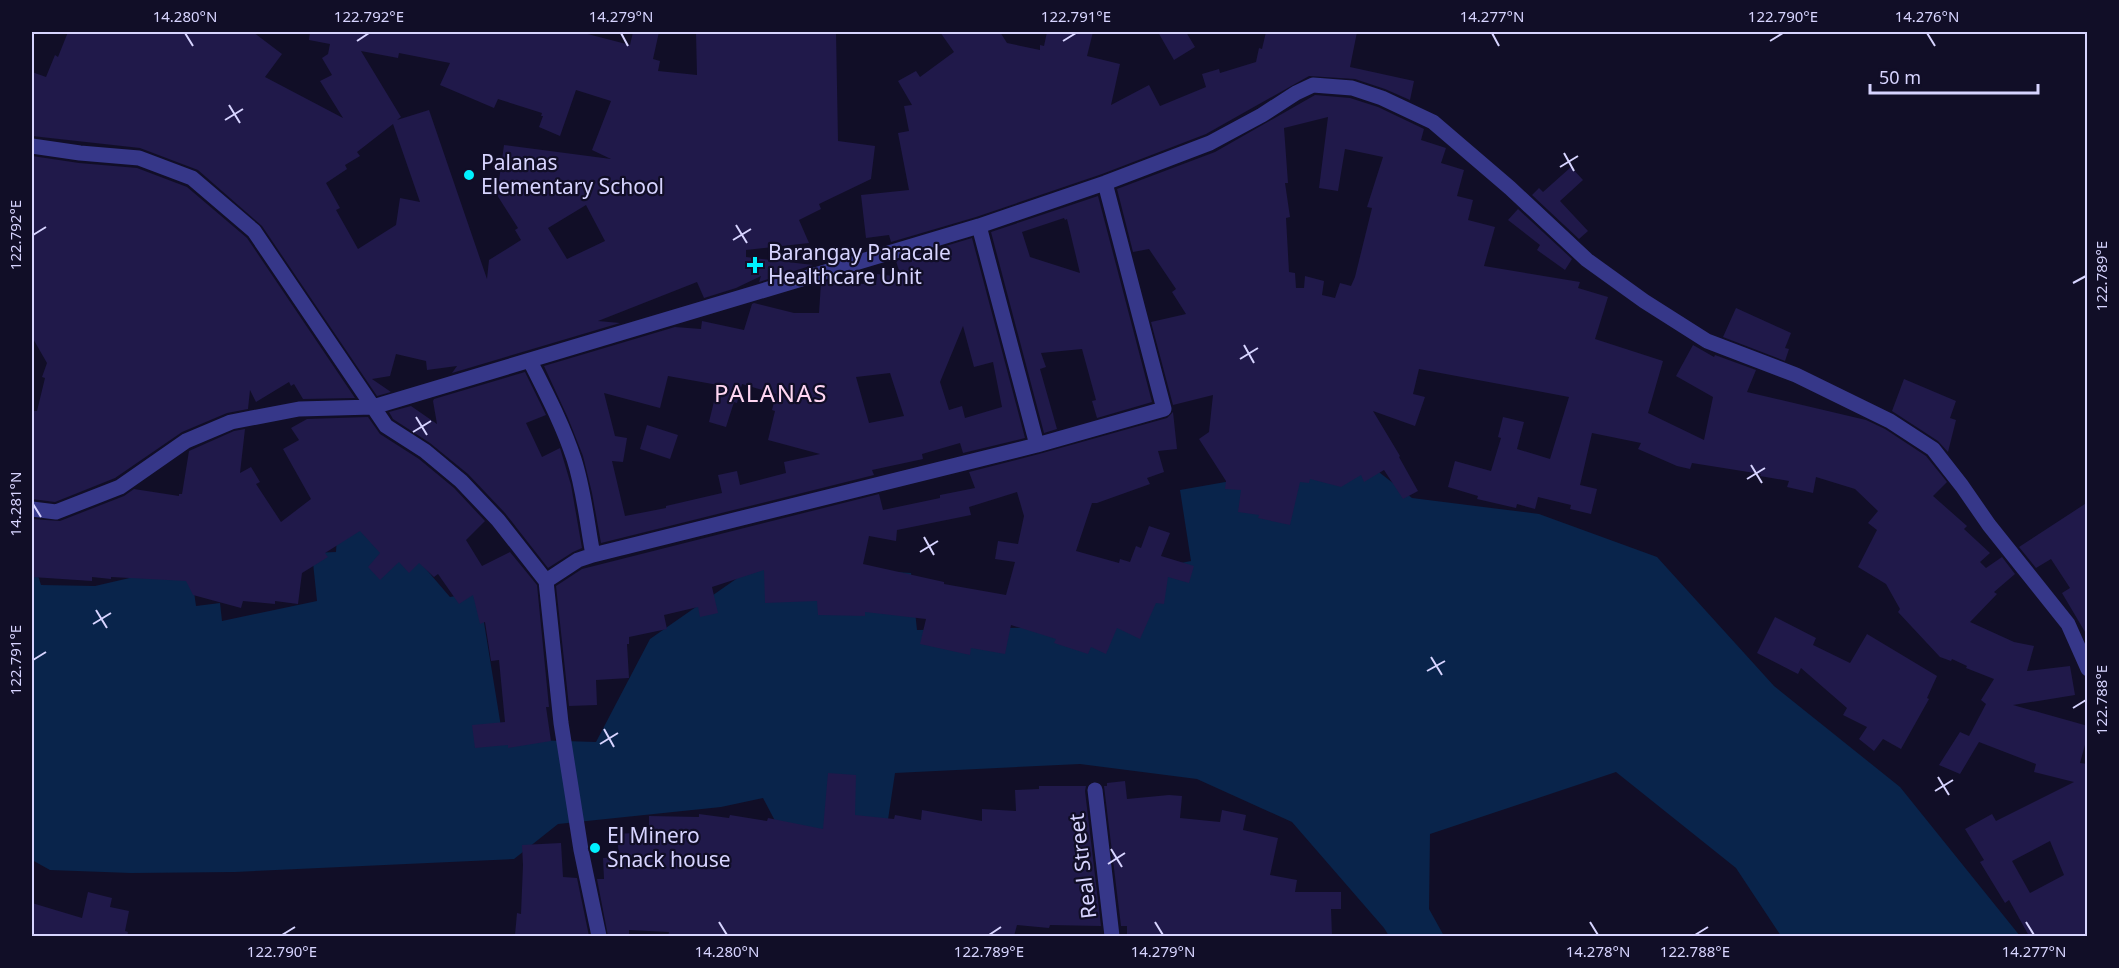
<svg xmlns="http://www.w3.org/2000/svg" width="2119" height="968" font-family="'Noto Sans',sans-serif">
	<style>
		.water { fill: #09244b }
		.building { fill: #20194a; fill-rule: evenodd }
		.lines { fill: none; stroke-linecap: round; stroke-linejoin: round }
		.minor { stroke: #363789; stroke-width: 15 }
		.ticks { fill: none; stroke: #d7d4ff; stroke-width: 2 }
		.poi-dot { fill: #00f1ff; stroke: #110e27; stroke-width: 2 }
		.labels { text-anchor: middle; stroke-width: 4.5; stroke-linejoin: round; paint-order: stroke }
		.poi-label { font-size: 21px; fill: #d7d4ff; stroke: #110e27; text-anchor: start }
		.street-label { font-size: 21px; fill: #d7d4ff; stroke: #110e27 }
		.quarter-label { font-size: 24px; letter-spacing: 1.5px; fill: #ffd6f2; stroke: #110e27 }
		.neatline { fill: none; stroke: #d7d4ff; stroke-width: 2 }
		.ticks-label { font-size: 15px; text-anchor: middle; fill: #d7d4ff }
	</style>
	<rect width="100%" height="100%" fill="#110e27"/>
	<!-- water -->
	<path class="water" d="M1361,458l51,40 127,16 118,43 117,129 126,101 120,149h-239l-45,-68 -120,-96 -186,62 -1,75 15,27h-55l-5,-8 -92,-106 -95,-43 -117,-15 -185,9 -9,60 -104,1 -19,-36 -42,9 -163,17 -44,35 -279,13 -104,1 -81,-3 -18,-10v-290l4,-1 5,16 54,1 95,-22 6,42 24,-3 2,18 95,-20 -5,-48 24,-1 5,-82 109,127 29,-5 24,147 93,3 54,-103 109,-76 152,10 6,57 137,-3 101,-59 36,-7 -11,-71z"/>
	<!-- building -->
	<path class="building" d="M68,32h185l29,22 -17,23 78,41 -23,-37 12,-6 -10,-17 6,-4 2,-10 -21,-4 1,-8h270l50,13 3,-13h26l-6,27 7,2 -2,10 39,4 -1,-43h140l2,109 37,5 -4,33 -52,25 2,5 -22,11 10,23 -63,7v7l67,8 -54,17 2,-6 -25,12 -32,10 -7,-16 -99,39 22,2 -168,50 5,-7 -30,4 -1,-9 -30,-7 -6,22 -18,3 19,13 -14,4 -115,-170 -64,-56 -58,-22 -108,-12v-64l14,5 9,-22 3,2zM361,51l37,7 1,-5 51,10 -10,22 54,23 4,-9 44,14 -1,3h2l-4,11 21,9 16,-46 35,11 -19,49 19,9 -107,-14 -7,50 21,33 -3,2 6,10 -32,20 -2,19 -58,-169 -32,10 4,-3zM393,124l27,78 -20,-4 -4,27 -38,24 -22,-39 4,-2 -14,-25 21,-14 -2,-4 15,-9 -3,-4zM586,205l19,36 -38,18 -19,-31z
		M940,32h60l7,11 33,7v-5l4,1 3,-14h46l-6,24 33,8 -9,41 38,-20 11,21 46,-19 -4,-13 17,-5 1,4 36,-11 3,-14 3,1 4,-17h91l-7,35 64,14 -4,19 -25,-11 -30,-10 -46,-3 -103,58 -104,40 -126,43 -85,25 -2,-7 -23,3 -5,-43 48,-5 -11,-57 11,-2 -5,-25 8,-1 -14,-24 18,-10 4,6 34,-25z
		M1158,32h28l9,15 -21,13z
		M1315,95l35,3 28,9 46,22 -3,11 25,8 -5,15 23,7 -7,26 16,4 -5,20 27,7 -11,39 96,16 -2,6 30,9 -13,42 68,22 -15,52 56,27 9,-43 -37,-21 17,-31 21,12 1,-2 41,15 -9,22 119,28 19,9 41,27 21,26 -14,14 34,30 -3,3 26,24 -10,9 6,6 16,-11 13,17 -21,18 3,2 -27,28 44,20 20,4 -7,25 43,-5 5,29 -62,10 75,21v8l-8,29 8,1v172h-59l-20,-36 -4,3 -25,-41 4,-2 -19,-31 27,-15 4,7 78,-39 -40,-10 2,-8 -57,-22 -19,32 -21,-9 21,-33 9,4 17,-32 -5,-4 13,-21 -28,-11 1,-2 -15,-7 -1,2 -11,-4 -42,-45 2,-3 -14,-25 -28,-17 19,-37 -9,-7 10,-12 -23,-22 -39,-12 -3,16 -26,-6 2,-6 -29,-5 1,-2 -69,-11 -2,6 -13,-3 -39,-17 3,-6 -49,-10 -12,52 17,4 -6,25 -21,-5 1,-4 -33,-8 -3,12 -18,-5 -1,4 -39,-9 1,-3 -30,-9 7,-26 36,10 10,-33 -3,-1 5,-20 21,5 -7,27 33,10 19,-62 -150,-28 -6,25 12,3 -10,29 -42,-15 27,45 -1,1 19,34 -15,8 -19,-29 -20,12 -3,-7 -20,12 -31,-8 -1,4 -9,-1 -10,43 -32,-7 1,-3 -21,-3 3,-22 -16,-1 1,-8 -27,-42 10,-7 4,-37 -40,10 -22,-83 35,-8 -14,-22 4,-3 -27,-40 -16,3 -16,-63 98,-37zM1328,117l-9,71 19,3 7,-42 38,8 -16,50 5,1 -17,69 -4,9 -11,-3 -5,15 -13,-3 2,-14 -19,-5 -1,12h-8l-1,-15 -6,-1 -3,-54 4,-1 -5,-34h3l-4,-55zM2050,841l14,34 -34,18 -18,-32z
		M32,156l47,7 58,5 50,19 60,51 108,160 -52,1 -9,-15 -3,2 -2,-4 -33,20 -6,-12 -2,19 -21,4 -45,19 -67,46 -60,24 -23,-3v-88h5l8,-33 -3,-1 5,-14 -15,-26z
		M1571,167l12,13 -23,21 28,30 -9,8 -47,-44 7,-7 4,4z
		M1098,196l54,206 -55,16 -5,-17 4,-1 -14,-51 -41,4 5,14 -6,2 17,60 -13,4 -53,-201zM1064,218l1,2 2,-1 13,54 -50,-16 -8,-25z
		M1518,209l54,50 -7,11 -28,-20 3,-5 -32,-25z
		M972,238l53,200 -62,15 -3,-10 -38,11 1,5 -51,11 2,5 -273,68 -9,-50 -9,-37 -15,-38 -24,-52 131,-39 26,2 1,-8 42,9 8,-26 2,-1 40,10h25l2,-30 7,-2 48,4 1,-11 24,3 -5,-16zM963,326l11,41 19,-5 9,45 -37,11 -3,-12 -13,4 -9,-28zM890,373l14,43 -35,7 -13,-46zM668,376l50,9 -9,37 17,5 8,-25 3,1 5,-19 34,10 -4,16 3,1 -7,29 52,14 -36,8 2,11 -46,12 -3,-14 -19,4 4,18 -56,13v2l-41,8 -13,-55 11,1 4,-24 -12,-2 -11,-43 56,15z
		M1736,308l55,25 -6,15 4,1 -4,12 -62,-24z
		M525,372l21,43 -20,8 16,34 18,-9 11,37 11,63 -9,4 -25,16 -43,-55 -37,-39 -38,-31 -37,-24 -4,-7 22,-6 26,18 -4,-23 1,-2z
		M1904,379l52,22 -6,17 6,2 -8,32 -10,-11 -46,-30z
		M1173,412l4,37 -19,2 6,21 -17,6 3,6 -53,19h-5l-16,48 43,12 1,-4 10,3 6,-16 5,2 8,-22 21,7 -9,23 33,10 -5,17 -21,-6 -4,27 -8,-1 -16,36 -23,-11 -11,26 -15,-7 -3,7 -34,-11 2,-4 -45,-14 -6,29 -34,-6 -1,7 -50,-11 6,-25 -61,-7v4l-47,-1 -1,-14 -52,2 -1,-33 -52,17 6,26 -18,4 -2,-10 -34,8 3,14 -38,8v7h-2l2,34 -33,2 1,25 -28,1 -13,-120 26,-17 297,-75 4,16 57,-12v-3l35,-7 -6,-16 70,-18 128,-36zM1017,492l7,24 -6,28 -20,-3 -3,18 20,3 -9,33 -62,-11v-2l-81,-18 6,-28 27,5 1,-11 74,-15 -2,-8z
		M368,417l12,17 39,25 35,29 31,33 -19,19 16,26 28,-14 27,33 12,122h-3l5,34 -43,7v-3l-33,3 -3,-23 33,-3 -6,-62 -8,1 -6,-39 -5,2 -7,-29 -14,9 -21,-30 -4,3 -15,-14 -10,10 -10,-11 -19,18 -12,-13 12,-14 -20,-22 -35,22 3,4 -26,16 -4,31 -23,-3v3l-32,-3 -2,7 -48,-13 -7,-14 -56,-3 -19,-1v2l-19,-2v4l-60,-4v-58l28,2 64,-25 10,-7 45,7v-2h3l7,-43 45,-20 11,-2 -5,44 11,-6 9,15 -4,2 25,38 30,-23 -28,-50 16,-9 -8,-12 16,-9z
		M647,425l31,10 -8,24 -30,-10z
		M2088,502v135l-26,-44 8,-5 -19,-29 -15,9 -17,-21z
		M1775,617l41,21 -3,7 37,18 17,-29 70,42 -10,22 2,1 -28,50 -18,-10 -9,12 -15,-12 8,-12 -24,-12 4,-7 -46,-40 -3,6 -41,-21z
		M828,773l28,2 -1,40 39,4 1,-4 26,5 1,-10 60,11v-12l34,2 -1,-21 24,-1v-3h47l-1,5 16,135 -51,-1 -1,3 -32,-3 -3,11h-346l1,-4 -40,-2v6h-21l-11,-57h7l-1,-21 16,-1 -2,-23 32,-2v-16l50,1v-3l30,4 1,-3 37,6 1,-3 55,11z
		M1125,781l2,18 42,-4 13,1 -2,22 40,4 2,-12 24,5 -3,15 35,8 -8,37 27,5 -2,12h46v17h-10l1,27h-205v-10h-6l-17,-140h3v-3z
		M561,843l2,34 14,1 12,58 -74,-1 2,-22 4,1 2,-49 -1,-20z
		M88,892l24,6 -2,9 19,4 -4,20 3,1 -1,4h-95v-33l50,15z"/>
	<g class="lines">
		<!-- minor -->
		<path class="minor" d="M32,146l48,7 59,5 53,20 62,53 132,195 39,25 36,30 37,39 48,61 15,142 20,127 18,86
			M530,361c16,32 33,64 44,98 10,31 13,64 19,96l-15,5 -32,21
			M1037,445l127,-36 -59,-226
			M32,509l24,3 64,-25 66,-46 45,-19 68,-13 74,-2 606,-181 126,-43 105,-40 52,-28 34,-22 17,-8 39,3 30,10 51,24 77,66 77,72 57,41 63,40 89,34 94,46 43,28 29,37 27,39 79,99 20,45
			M593,555l444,-110 -58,-219
			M1095,790l17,146"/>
	</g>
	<!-- ticks -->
	<path class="ticks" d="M185,33l8,13M621,33l7,13M1492,33l7,13M1927,33l8,13M357,41l12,-8M1063,41l13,-8M1770,41l13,-8M229,105l11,18M225,120l18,-11M1564,153l10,18M1560,167l18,-11M736,225l11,18M33,235l13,-8M733,240l18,-11M2073,283l13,-7M1244,345l10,18M1240,359l18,-11M416,417l11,18M413,432l18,-11M1751,465l11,18M1747,479l18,-11M33,504l8,13M924,537l10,18M920,552l18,-11M96,610l11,18M93,624l18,-11M1431,657l11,18M33,660l13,-8M1427,671l18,-10M2073,708l13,-8M604,729l10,18M600,744l18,-11M1938,777l11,18M1935,791l18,-11M1111,849l11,18M1108,864l17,-11M719,922l8,13M1155,922l8,13M1590,922l8,13M2026,922l8,13M282,935l13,-8M989,935l12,-8M1695,935l13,-8"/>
	<!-- markers -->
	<g class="poi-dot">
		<circle cx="469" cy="175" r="6"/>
		<path d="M752 256h6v6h6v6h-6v6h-6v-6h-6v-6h6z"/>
		<circle cx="595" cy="848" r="6"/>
	</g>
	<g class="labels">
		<!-- poi labels -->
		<g class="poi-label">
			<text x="481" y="170">Palanas<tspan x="481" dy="24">Elementary School</tspan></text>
			<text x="768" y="260">Barangay Paracale<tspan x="768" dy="24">Healthcare Unit</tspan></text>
			<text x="607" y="843">El Minero<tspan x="607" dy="24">Snack house</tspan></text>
		</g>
		<!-- street labels -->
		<g class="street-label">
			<text transform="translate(1083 866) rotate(-97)" y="7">Real Street</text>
		</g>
		<!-- quarter labels -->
		<g class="quarter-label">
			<text x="771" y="402">PALANAS</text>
		</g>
	</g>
	<!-- border -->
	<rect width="2119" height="968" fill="none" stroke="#110e27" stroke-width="66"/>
	<!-- scale -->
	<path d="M1870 84v9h168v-9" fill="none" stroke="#d7d4ff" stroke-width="3"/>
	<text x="1879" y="84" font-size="18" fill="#d7d4ff" stroke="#110e27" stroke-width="4.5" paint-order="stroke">50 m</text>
	<rect x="33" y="33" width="2053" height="902" class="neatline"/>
	<g class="ticks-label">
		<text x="185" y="22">14.280°N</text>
		<text x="369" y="22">122.792°E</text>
		<text x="621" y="22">14.279°N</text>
		<text x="1076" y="22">122.791°E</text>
		<text x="1492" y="22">14.277°N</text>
		<text x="1783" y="22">122.790°E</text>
		<text x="1927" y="22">14.276°N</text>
		<text transform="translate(16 235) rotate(-90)" y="5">122.792°E</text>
		<text transform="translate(2102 276) rotate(-90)" y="5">122.789°E</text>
		<text transform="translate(16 504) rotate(-90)" y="5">14.281°N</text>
		<text transform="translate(16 660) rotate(-90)" y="5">122.791°E</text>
		<text transform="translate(2102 700) rotate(-90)" y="5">122.788°E</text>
		<text x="282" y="957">122.790°E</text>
		<text x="727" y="957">14.280°N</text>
		<text x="989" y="957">122.789°E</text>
		<text x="1163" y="957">14.279°N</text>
		<text x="1598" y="957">14.278°N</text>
		<text x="1695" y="957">122.788°E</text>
		<text x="2034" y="957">14.277°N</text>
	</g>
</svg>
